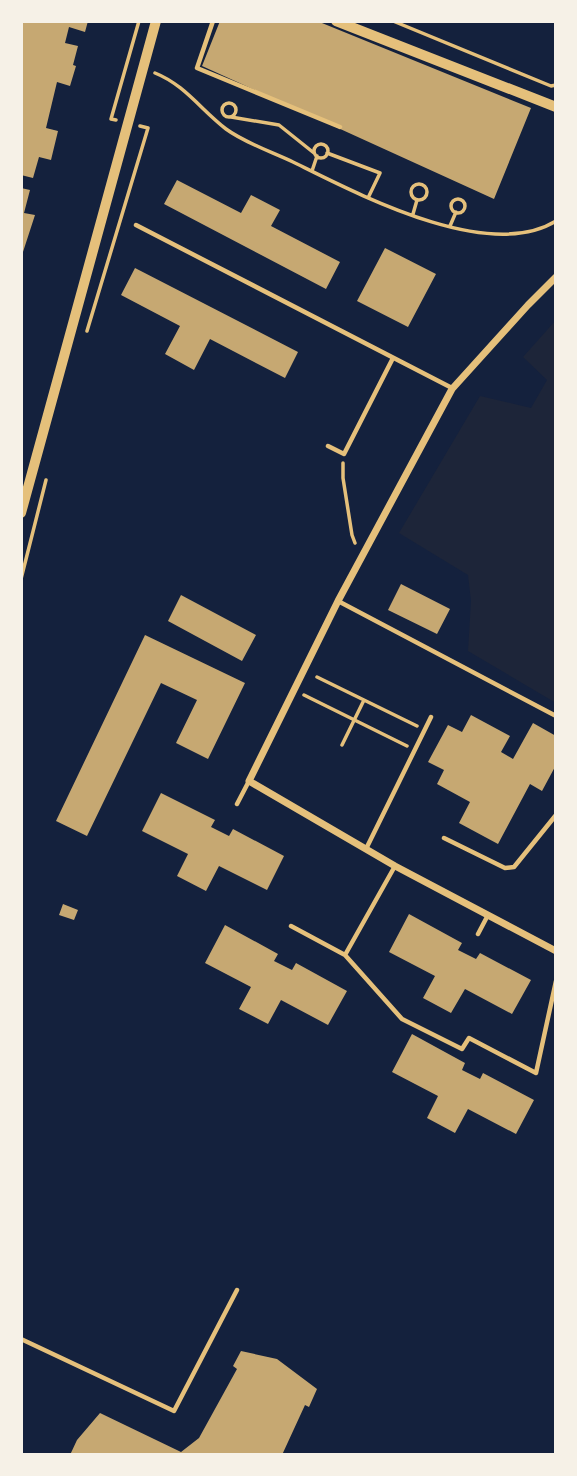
<svg xmlns="http://www.w3.org/2000/svg" width="577" height="1476" font-family="Rubik,sans-serif">
	<style>
		.green { fill: #1d2539 }
		.building { fill: #c6a872 }
		.lines { fill: none; stroke-linecap: round; stroke-linejoin: round }
		.path { stroke: #e5c07b; stroke-width: 3.5 }
		.service { stroke: #e5c07b; stroke-width: 4.5 }
		.minor { stroke: #e5c07b; stroke-width: 7 }
		.tertiary { stroke: #e5c07b; stroke-width: 10 }
	</style>
	<rect width="100%" height="100%" fill="#14213d"/>
	<!-- green -->
	<path class="green" d="M556,320v383l-88,-52 3,-50 -3,-26 -69,-42 81,-137 51,12 16,-28 -24,-23z"/>
	<!-- building -->
	<path class="building" d="M21,21h67l-3,11 -16,-5 -4,16 13,3 -5,19 3,1 -6,20 -13,-4 -11,46 12,3 -7,29 -12,-3 -6,21 -12,-3z
		M220,21h97l214,87 -37,91 -292,-133z
		M177,180l64,33 10,-18 29,15 -9,16 69,36 -14,27 -162,-85z
		M21,188l9,2 -6,23 11,2 -13,40z
		M385,248l51,26 -28,53 -51,-26z
		M135,268l163,84 -13,26 -75,-39 -16,31 -29,-16 15,-28 -59,-31z
		M401,584l49,25 -13,25 -49,-24z
		M181,595l75,40 -14,26 -74,-40z
		M145,635l100,48 -37,76 -32,-16 21,-43 -36,-17 -74,153 -31,-15z
		M471,715l39,21 -9,16 12,7 20,-36 23,13v29l-14,26 -12,-7 -32,60 -39,-21 11,-21 -33,-18 7,-14 -16,-8 20,-37 14,7z
		M161,793l54,27 -4,7 18,9 4,-7 51,27 -17,34 -48,-24 -13,25 -29,-15 11,-22 -46,-23z
		M63,904l15,6 -4,10 -15,-5z
		M409,914l53,29 -4,7 18,9 4,-6 51,27 -19,34 -47,-25 -14,24 -28,-15 12,-22 -46,-24z
		M225,925l53,29 -4,7 18,9 4,-7 51,28 -19,34 -47,-25 -13,24 -29,-15 12,-22 -46,-24z
		M412,1034l53,29 -3,7 18,9 3,-6 51,27 -18,34 -48,-25 -13,24 -28,-15 11,-22 -46,-24z
		M241,1351l36,8 40,30 -8,18 -4,-2 -23,50h-212l7,-15 23,-27 81,39 18,-14 38,-69 -4,-3z"/>
	<g class="lines">
		<!-- path -->
		<path class="path" d="M393,21l158,65 5,-1
			M155,73c30,12 46,37 71,56 19,14 46,23 67,33 65,32 195,101 263,59
			M222 110a7 7 0 1 1 14 0a7 7 0 1 1-14 0Z
			M231,117l48,8 35,28
			M116,120l-5,-1 28,-98
			M314 151a7 7 0 1 1 14 0a7 7 0 1 1-14 0Z
			M327,153l53,20 -12,25
			M312,171l5,-15
			M411 192a8 8 0 1 1 16 0a8 8 0 1 1-16 0Z
			M451 206a7 7 0 1 1 14 0a7 7 0 1 1-14 0Z
			M413,214l4,-14
			M450,226l6,-14
			M87,331l61,-203 -8,-2
			M343,463v15l9,57 3,8
			M21,579l25,-99
			M317,677l100,49
			M304,695l103,51
			M342,745l22,-45"/>
		<!-- service -->
		<path class="service" d="M213,21l-16,47 143,59
			M136,225l316,163
			M328,446l16,8 49,-96
			M338,601l218,115
			M237,804l12,-23
			M444,838l61,30 9,-1 42,-52
			M366,849l65,-132
			M395,866l-50,89 57,64 60,30 7,-11 67,35 20,-92
			M291,926l54,29
			M478,934l10,-19
			M21,1339l153,72 63,-121"/>
		<!-- minor -->
		<path class="minor" d="M556,277l-28,28 -76,84 -114,212 -89,180 146,85 161,85"/>
		<!-- tertiary -->
		<path class="tertiary" d="M336,21l220,86
			M21,513l135,-492"/>
	</g>
	<!-- border -->
	<rect width="577" height="1476" fill="none" stroke="#f6f1e7" stroke-width="46"/>
</svg>
